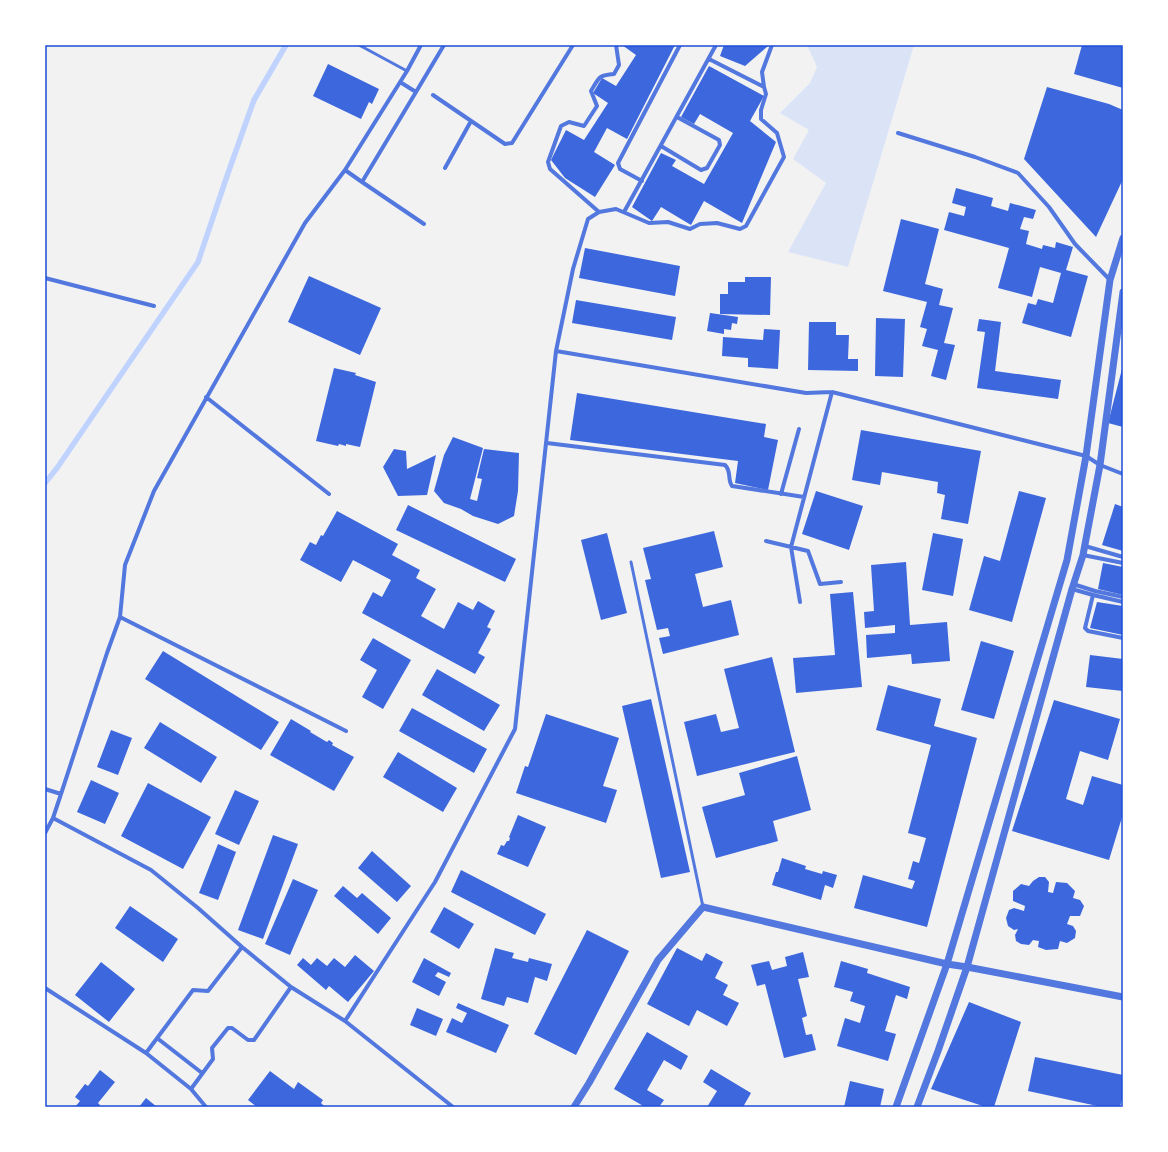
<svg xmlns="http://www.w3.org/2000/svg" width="1168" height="1152" font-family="Spectral,serif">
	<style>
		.green { fill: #dbe4f7 }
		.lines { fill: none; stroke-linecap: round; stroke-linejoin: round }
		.stream { stroke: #bfd3fe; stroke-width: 5.5 }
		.building { fill: #3d67dc }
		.service { stroke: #5277de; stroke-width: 3 }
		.minor { stroke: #5277de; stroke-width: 4 }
		.tertiary { stroke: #5277de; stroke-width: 7 }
		.neatline { fill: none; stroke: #1d4ed8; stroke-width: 1.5 }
	</style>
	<rect width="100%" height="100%" fill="#f2f2f2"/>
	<!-- green -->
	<path class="green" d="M807,45h107l-66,222 -60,-15 38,-69 -33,-24 16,-29 -29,-17 30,-30 7,-16z"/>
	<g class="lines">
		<!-- stream -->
		<path class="stream" d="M45,483l12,-15 141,-206 29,-86 27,-76 32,-55"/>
	</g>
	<!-- building -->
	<path class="building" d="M622,45h53l-48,94 -20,-11 -13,24 21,13 -20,32 -30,-19 -14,-18 15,-30 18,10 24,-37 -15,-10 9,-15 14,8 20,-31z
		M724,45h44v1l-23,20 -25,-10z
		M1082,45h37l4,1v42l-49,-14z
		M328,64l51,25 -7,15 -3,-2 -8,17 -48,-23z
		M709,66l55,30 -14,25 26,21 -34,81 -38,-22 -13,24 -30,-18 -9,14 -20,-14 29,-54 15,7 -4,6 32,18 29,-51 -33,-19 -6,10 -13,-7z
		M1047,87l62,17 14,6v69l-27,58 -72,-78z
		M956,188l37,10 -2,8 17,5 2,-8 26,7 -3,9 -9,-2 -4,12 9,2 -3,13 16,5 1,-4 12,3 1,-6 17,5 -7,23 22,6 -17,61 -49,-14 6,-20 8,2 2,-6 15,4 8,-30 -21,-6 -8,30 -34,-9 11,-40 -65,-18 5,-18 15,4 2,-9 -14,-4z
		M901,219l38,10 -14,55 18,5 -4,16 14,3 -9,35 11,2 -9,35 -15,-4 7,-26 -16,-4 5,-17 -7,-2 7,-25 -44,-11z
		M585,248l95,18 -5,30 -96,-18z
		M309,276l72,32 -21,47 -72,-33z
		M745,277h26l-1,38 -50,-1v-20h8v-12h17z
		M576,300l100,17 -4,23 -100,-17z
		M710,313l28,4 -1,7 -5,-1 -1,7 -7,-1v5l-17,-3z
		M876,318l29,1 -2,58 -28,-1z
		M979,319l22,3 -6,49 66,9 -3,19 -81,-11 8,-56 -8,-1z
		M809,322h27v13h13l-1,24h10v12l-50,-1z
		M764,329l16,1 -2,39 -30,-2v-9l-26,-2 1,-19 40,3z
		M334,368l22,5 -1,2 21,7 -16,65 -14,-3v2l-7,-2 -1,2 -22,-5z
		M1122,369h1v58l-15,-4z
		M577,393l189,31 -2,13 14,3 -10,50 -33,-7 3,-22 -168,-21z
		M861,430l120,21 -13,73 -27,-5 4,-24 -8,-2 1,-11 -56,-10 -2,13 -28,-5z
		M453,437l30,11 -13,51 7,2 5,-22 -5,-1 7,-29 35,4 -1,38 -4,25 -16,8 -25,-8 -12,-7 -17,-6 -10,-12 10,-36z
		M394,449l12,2 1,18 29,-14 -9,40 -29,1 -15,-29z
		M816,491l47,15 -14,44 -47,-16z
		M1019,491l27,7 -34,124 -43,-12 15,-54 16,5z
		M1115,504l8,3v44l-21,-6z
		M408,505l108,54 -11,23 -109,-52z
		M337,511l61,33 -6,11 28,15 -4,8 20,11 -15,27 23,13 14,-27 15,8 5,-9 17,10 -8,16 4,2 -13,24 7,4 -10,17 -113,-61 11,-21 9,5 9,-17 -38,-20 -12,22 -41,-22 10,-18 6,3 5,-10 2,1z
		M714,531l9,36 -28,7 8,33 28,-7 8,35 -76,19 -4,-16 11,-2 -2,-8 -11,2 -12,-50 6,-1 -8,-31z
		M607,533l20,80 -26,7 -20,-80z
		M933,533l30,6 -10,57 -31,-6z
		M906,562l4,63 37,-3 3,39 -38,3 -1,-10 -44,4 -1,-23 29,-2v-8l-30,3 -1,-16 10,-1 -3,-46z
		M1103,563l20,4v28l-25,-6z
		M853,592l9,95 -66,6 -3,-35 42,-3 -5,-61z
		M1097,602l26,4v29l-33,-7z
		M373,638l38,22 -28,49 -21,-12 15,-27 -17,-10z
		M981,641l33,10 -20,68 -33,-9z
		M163,651l116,71 -18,28 -116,-71z
		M1090,655l33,4v32l-37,-4z
		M772,657l23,95 -98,24 -13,-54 32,-8 5,18 18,-4 -15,-59z
		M437,669l63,36 -16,26 -62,-36z
		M888,685l53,14 -7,27 43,12 -50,189 -73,-19 9,-33 49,14 3,-8 -7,-2 5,-18 6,2 7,-25 -18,-5 23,-88 -55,-15z
		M651,699l39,173 -29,6 -39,-172z
		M1054,700l66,19 -12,41 -28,-9 -14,48 17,6 9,-29 31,9v29l-14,46 -97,-29z
		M412,708l75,41 -13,24 -75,-42z
		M546,714l73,24 -16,48 14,4 -11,33 -90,-30 9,-27 3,1z
		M291,719l20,12 -1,1 17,10 2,-2 4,3 -1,2 22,12 -20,34 -64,-36z
		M160,722l57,35 -16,26 -57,-35z
		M111,730l21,8 -14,37 -21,-8z
		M398,752l59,36 -14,24 -60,-35z
		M797,756l14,54 -38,11 5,20 -62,17 -14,-51 43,-12 -6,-22z
		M91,780l28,13 -14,31 -28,-12z
		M148,783l63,34 -28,52 -62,-33z
		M235,790l24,11 -20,44 -24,-11z
		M518,815l28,12 -18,40 -31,-13 4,-9 3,1 3,-5h2l1,-3 -1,-1z
		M273,835l25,9 -35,95 -25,-9z
		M218,844l18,8 -18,48 -19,-7z
		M372,851l39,35 -14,16 -39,-34z
		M782,858l24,8 -1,3 17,5 1,-3 14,4 -4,13 -8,-3 -4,15 -49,-15 4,-13h2z
		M461,870l85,44 -11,21 -84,-43z
		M1039,877h6l4,5 -1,10 5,1 3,-11 11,1 8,8 -2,7 7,2 4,6 -4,10h-10l-3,8 6,2 3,5 -1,7 -8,5 -7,-2 -2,8 -12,1 -8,-3 1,-6 -6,-1 -4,5 -8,-1 -5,-3 -1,-6 3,-6 -4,1 -6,-4 -2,-8 3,-8 5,-2 10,3 1,-5 -12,-5v-10l8,-7 8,2 4,-5z
		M293,879l25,11 -28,65 -25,-11z
		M343,886l14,12 5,-5 29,25 -13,16 -44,-38z
		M130,906l48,33 -15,23 -48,-34z
		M444,907l30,17 -15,25 -29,-17z
		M587,930l42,21 -53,104 -42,-21z
		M495,948l19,5 -2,5 16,4 1,-4 23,6 -5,17 -12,-4 -7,26 -21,-6 -3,9 -23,-7z
		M677,948l25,13 4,-8 17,9 -8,16 13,7 -5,10 16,8 -12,23 -30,-16 -8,16 -42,-22z
		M803,952l6,25 -11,2 9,37 -5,2 4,17 6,-1 4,16 -32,8 -19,-74 -8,2 -6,-21 18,-4 3,9 15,-4 -2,-9z
		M355,955l19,16 -26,31 -19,-16 -3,4 -29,-25 6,-7 8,7 6,-7 10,8 7,-8 11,9z
		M424,958l27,15 -2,4 -11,-5 -3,4 11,6 -7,14 -27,-14z
		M841,961l27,8 -1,4 43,14 -3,12 -11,-4 -11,36 11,3 -8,27 -51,-15 8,-28 15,5 5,-17 -15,-5 3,-9 -19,-5z
		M101,962l34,27 -26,33 -34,-27z
		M969,1002l52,20 -27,85h-8l-55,-18z
		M458,1003l51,22 -13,28 -50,-21 6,-14 10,5 5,-10 -11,-5z
		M417,1008l26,11 -7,17 -26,-11z
		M647,1032l41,24 -7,14 -17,-10 -17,30 17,10 -5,7h-14l-31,-18z
		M1035,1057l88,18v20l-3,12h-18l-74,-16z
		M711,1069l40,24 -8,14h-36l10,-16 -14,-9z
		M100,1070l15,12 -17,21 2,2 -2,2h-23l5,-6 -5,-4 10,-13 3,2z
		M270,1071l24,18 4,-7 25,18 -2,3 4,4h-68l-9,-7z
		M850,1081l34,8 -4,18h-36z
		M146,1098l11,9h-18z"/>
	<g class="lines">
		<!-- service -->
		<path class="service" d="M359,45l48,26
			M631,562l72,345"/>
		<!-- minor -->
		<path class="minor" d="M709,59l55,28
			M400,82l16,10 28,-47
			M416,92l-54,90 62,42
			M433,95l72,49 7,-1 61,-98
			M898,133l77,24 43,16 31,34 26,37 35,36
			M661,146l40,24 6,-2 13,-23 -1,-5 -42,-23
			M445,168l26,-47
			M345,170l17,12
			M642,181l-22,-12 -2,-6 62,-118
			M599,212l-49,-43 -2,-7 13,-36 8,-4 15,4 13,-20 -6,-15c8,-13 7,-16 23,-17l5,-9 -3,-20
			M624,212l92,-167
			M45,278l109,28
			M556,351l250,42 26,-1 254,64 14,9 23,9
			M206,397l123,97
			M547,443l178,22c7,7 2,14 7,21l72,11
			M781,494l18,-65
			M766,541l42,10 12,33 21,-2
			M1085,546l38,11
			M1083,555l40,8
			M1073,584l22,7 28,6
			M1072,589l21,6
			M800,602l-9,-55 41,-155
			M1123,602l-30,-7 -8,33 3,3 35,7
			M120,617l226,114
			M45,789l16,5
			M53,818l98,52 47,38 44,39 49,40 54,34 108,86
			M45,833l8,-15 8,-24 46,-141 13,-36 5,-52 29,-74 151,-268 40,-53 62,-99 14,-26
			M45,988l101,65 45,36 15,18
			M345,1021l90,-139 80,-153 41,-378 17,-82 15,-50 11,-7 17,-3 33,14 19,-1 22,7 10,-5 17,-1 23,6 6,-3 38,-69 -7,-24 -16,-14v-9l5,-16 -2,-7 -2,-15 10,-27
			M157,1038l45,35
			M146,1053l47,-63 15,1 34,-44
			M191,1089l22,-30 -1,-11 16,-20h4l16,12h6l37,-53"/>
		<!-- tertiary -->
		<path class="tertiary" d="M574,1107l15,-24 69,-123 45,-53 244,57 20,3 156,30
			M896,1107l51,-143 120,-404 19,-104 24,-176 13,-42
			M917,1107l21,-56 29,-84 105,-378 11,-34 17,-90 23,-173"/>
	</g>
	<!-- border -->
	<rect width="1168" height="1152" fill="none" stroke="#ffffff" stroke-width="92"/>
	<rect x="46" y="46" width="1076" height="1060" class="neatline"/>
</svg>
